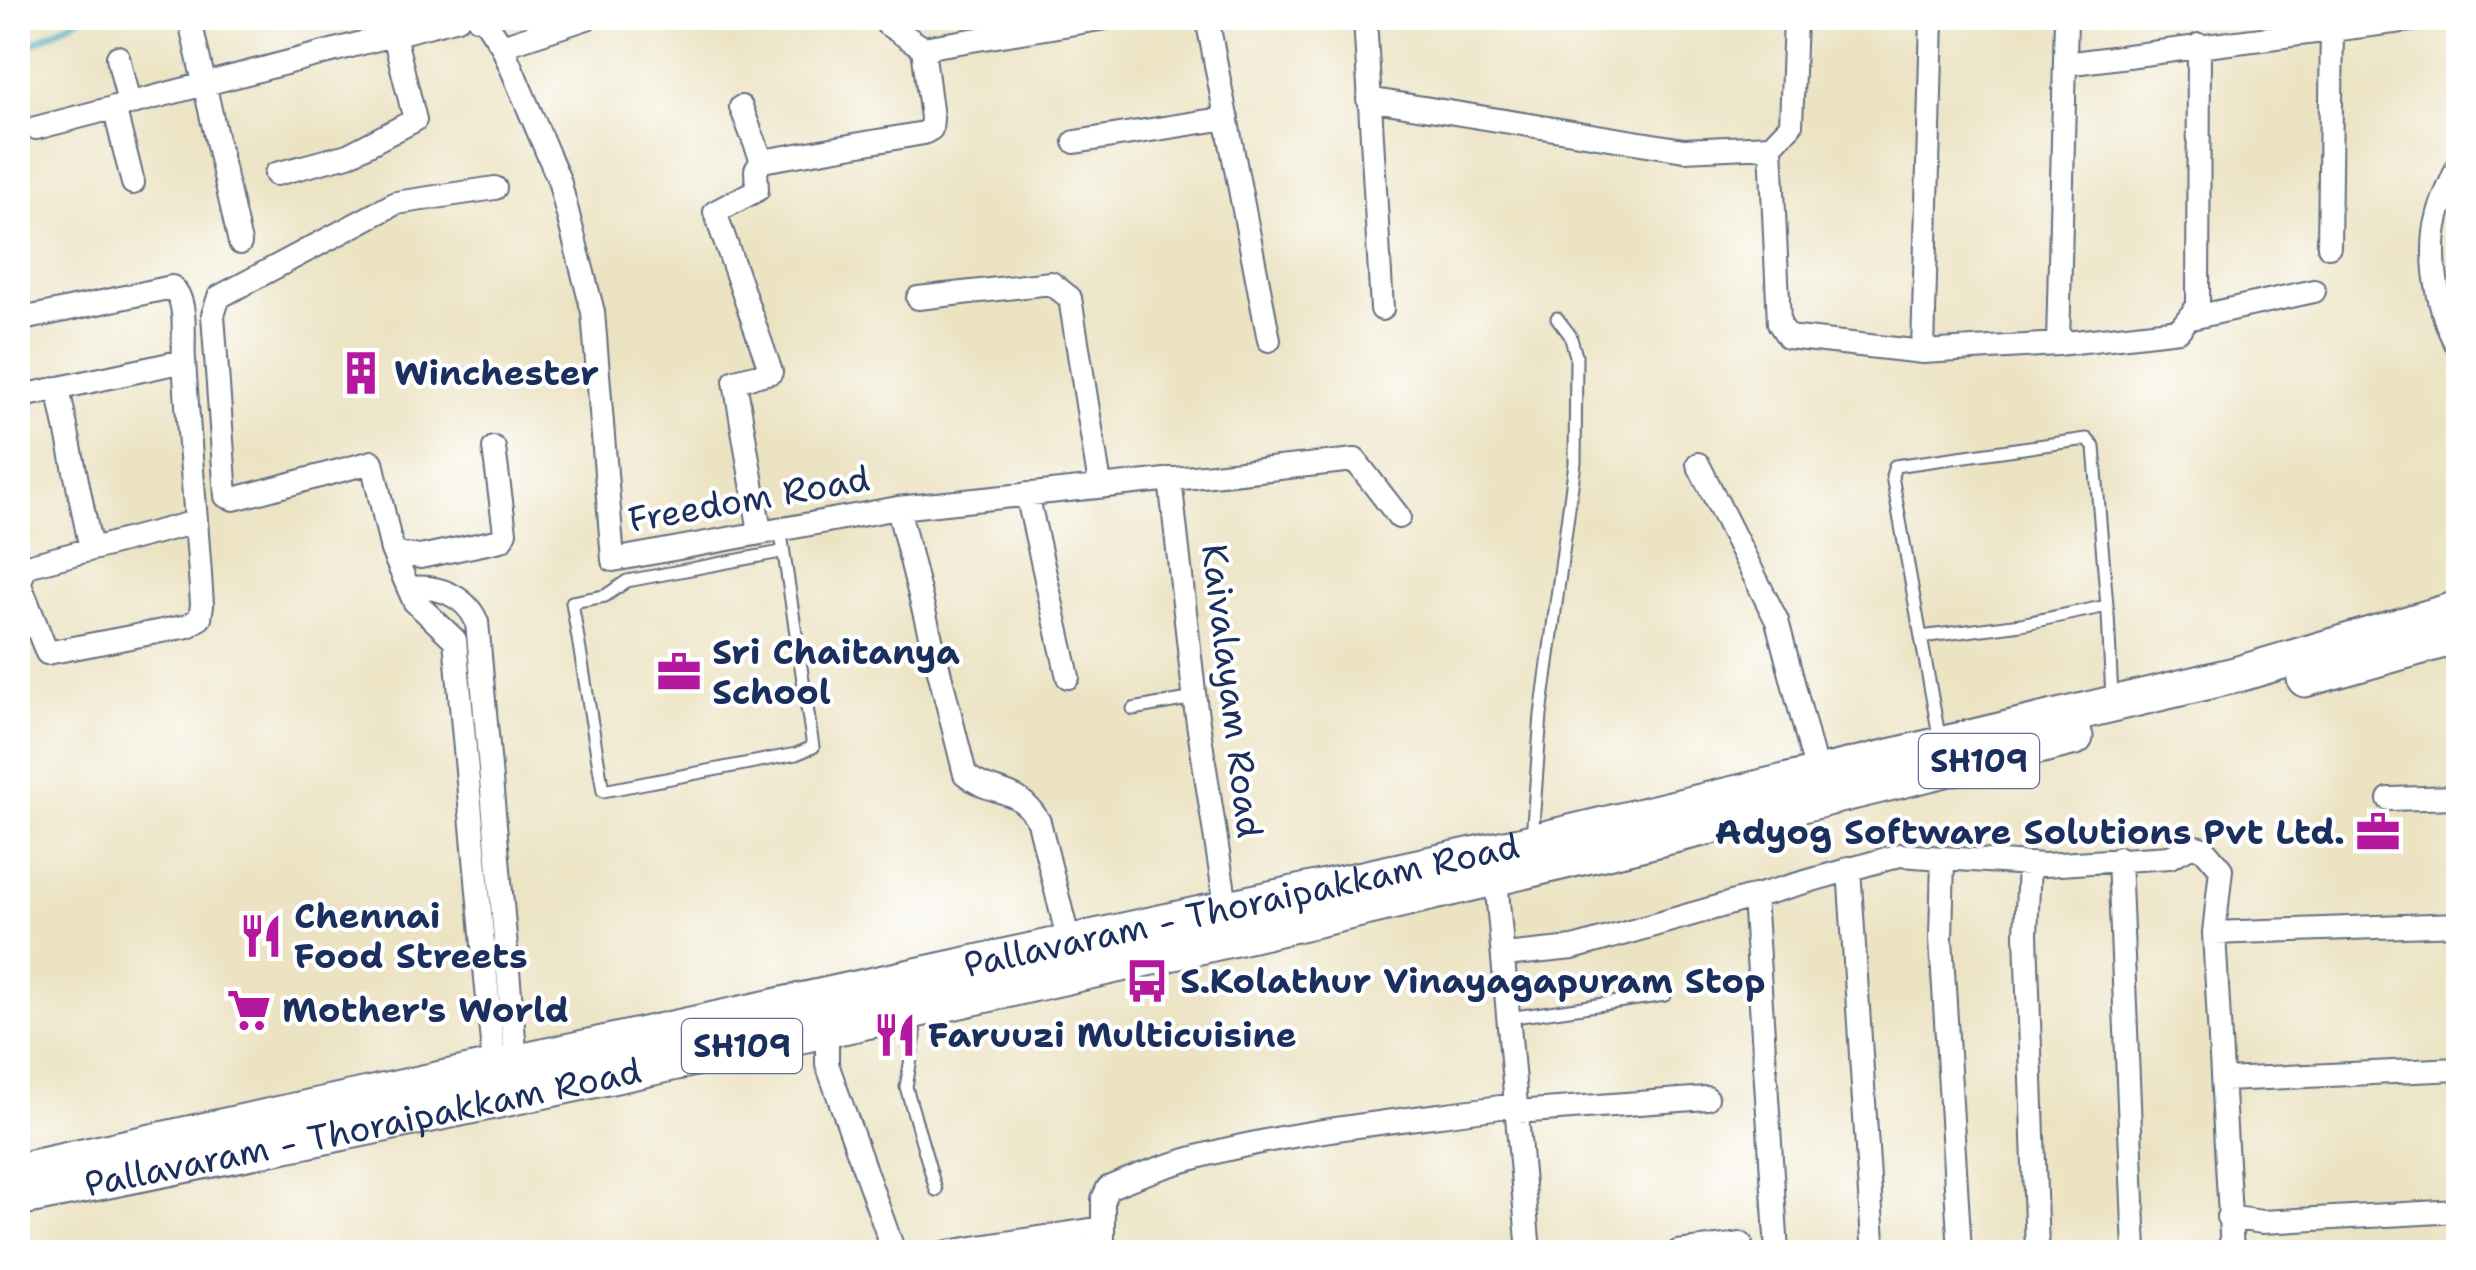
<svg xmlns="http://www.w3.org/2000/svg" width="2476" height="1270" font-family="'Shantell Sans',sans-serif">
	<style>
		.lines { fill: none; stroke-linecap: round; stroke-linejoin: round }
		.stream { stroke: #49b1c8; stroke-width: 6 }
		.service-casing { stroke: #646e81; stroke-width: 15 }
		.minor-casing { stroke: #646e81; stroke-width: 26 }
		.primary-casing { stroke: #646e81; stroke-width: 39 }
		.service { stroke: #fff; stroke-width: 11 }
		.minor { stroke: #fff; stroke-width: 22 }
		.primary { stroke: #fff; stroke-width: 35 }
		.labels { text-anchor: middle; stroke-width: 8; stroke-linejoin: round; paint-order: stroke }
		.shield { fill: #fff; stroke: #5f6d8e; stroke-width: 2.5 }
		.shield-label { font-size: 32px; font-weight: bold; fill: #1b2f5e }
		.poi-label { font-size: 35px; font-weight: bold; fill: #1b2f5e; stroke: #fff; text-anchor: start }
		.street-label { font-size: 35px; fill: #1b2f5e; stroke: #fff }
	</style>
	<rect width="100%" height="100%" fill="#fff"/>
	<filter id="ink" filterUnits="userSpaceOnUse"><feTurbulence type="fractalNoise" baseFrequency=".01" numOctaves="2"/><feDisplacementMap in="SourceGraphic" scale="20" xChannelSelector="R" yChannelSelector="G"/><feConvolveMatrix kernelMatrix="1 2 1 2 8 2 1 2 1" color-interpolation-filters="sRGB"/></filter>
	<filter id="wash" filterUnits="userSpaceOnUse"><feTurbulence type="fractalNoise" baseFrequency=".0048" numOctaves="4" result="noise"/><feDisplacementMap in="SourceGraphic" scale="40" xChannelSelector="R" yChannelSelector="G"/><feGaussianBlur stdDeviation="2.25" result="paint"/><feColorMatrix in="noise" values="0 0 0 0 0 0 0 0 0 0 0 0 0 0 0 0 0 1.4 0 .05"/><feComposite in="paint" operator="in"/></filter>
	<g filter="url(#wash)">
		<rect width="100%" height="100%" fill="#ece3c3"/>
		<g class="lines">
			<!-- stream -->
			<path class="stream" d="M18,52l61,-34"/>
		</g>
	</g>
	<g filter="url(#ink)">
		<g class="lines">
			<!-- service casing -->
			<g class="service-casing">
				<path id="service" d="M780,527l33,220 -17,7 -193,37 -31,-189 33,-6 22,-15 154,-29
					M2107,606l-86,18 -100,13 -29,-161 3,-10 192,-27 7,8 13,159 1,8 4,85
					M1921,637l19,104
					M1133,709l61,-11
					M1532,838l9,-123 34,-252 1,-107 -6,-21 -13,-17
					M912,1014l3,22 -9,51 30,103
					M1508,1018l157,-23"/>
			</g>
			<!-- minor casing -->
			<g class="minor-casing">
				<path id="minor" d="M478,18l6,1 18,27 57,134 34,132 20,248 285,-52
					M886,18l1,6 36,24 183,-30
					M1207,18l62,322
					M1365,18l17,291
					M1932,18l-9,334 135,-8 121,-14 19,-24 1,-261
					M191,25l49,218
					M502,46l85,-28
					M118,57l11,47
					M2065,64l361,-46
					M1368,99l316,51 87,-4 20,-21 4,-107
					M114,107l19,76
					M741,107l21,54 162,-28 7,-4 1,-11 -9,-70
					M36,128l422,-110
					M1075,142l152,-24
					M1771,146l8,177 9,14 135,15
					M2458,165c-6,17 -16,34 -20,52 -10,38 0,97 20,130
					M276,174l72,-19 67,-35 -21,-85
					M2329,246l3,-218
					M918,298l133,-15 19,15 30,187
					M2191,318l123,-27
					M18,320l154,-33c17,14 10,53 12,73 5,82 13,164 18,245l-2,13 -12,8 -141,27 -28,-71 8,-16 169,-44
					M2058,344l8,-326
					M58,388l33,161
					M18,397l166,-36
					M1698,464l79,157 40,153
					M1170,479l26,231 31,202
					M1027,494l41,183
					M760,532l-25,-151 36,-9 -56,-160 42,-22 -1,-20 6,-9
					M396,553l24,4 81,-17 4,-8 -11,-84
					M411,588c27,-3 55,8 66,34l39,439
					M2389,799l69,-2
					M1943,858l-2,80 19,314
					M2119,858l16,394
					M2029,864l-3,70 11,317
					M1495,868l34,384
					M1849,868l24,374
					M1754,896l23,356
					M2214,933l244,-9
					M1070,946l-31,-124c-22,-39 -46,-24 -74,-48l-67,-266 457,-48 44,57
					M1504,955l69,-7 327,-93 144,10 126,-8 21,-11 13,3 17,20 -7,64 18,319
					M827,1027v37l67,188
					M494,1065l-39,-425 -41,-39 -22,-51 -20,-88 -138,37 -8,-3 -13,-181 6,-18 177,-94 99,-15
					M2224,1080l234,-11
					M1517,1112l190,-14
					M2228,1217l34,5 196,-11
					M947,1252l156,-24
					M1103,1252v-53l5,-11c122,-54 275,-64 407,-83
					M1678,1252l63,-8"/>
			</g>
			<!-- primary casing -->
			<g class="primary-casing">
				<g id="primary">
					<path d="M2305,679l153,-43"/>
					<path id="s1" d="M18,1171l1501,-326 716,-170 223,-66"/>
					<path id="s2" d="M18,1198c689,-136 1375,-291 2057,-461"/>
				</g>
			</g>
			<!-- service -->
			<use href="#service" class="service"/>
			<!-- minor -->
			<use href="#minor" class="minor"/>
			<!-- primary -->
			<use href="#primary" class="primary"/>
		</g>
	</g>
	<!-- icons -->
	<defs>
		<g id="building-bare" transform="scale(3.45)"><path d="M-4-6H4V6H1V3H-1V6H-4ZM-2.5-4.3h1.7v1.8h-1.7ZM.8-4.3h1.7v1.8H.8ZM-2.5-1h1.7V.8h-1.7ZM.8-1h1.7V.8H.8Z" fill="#b5179e" stroke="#fff" stroke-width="2.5" paint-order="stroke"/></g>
		<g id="office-bare" transform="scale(3.45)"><path d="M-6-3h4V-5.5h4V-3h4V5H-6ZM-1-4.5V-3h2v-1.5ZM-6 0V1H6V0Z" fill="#b5179e" stroke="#fff" stroke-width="2.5" paint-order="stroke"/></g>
		<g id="restaurant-bare" transform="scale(3.45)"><path d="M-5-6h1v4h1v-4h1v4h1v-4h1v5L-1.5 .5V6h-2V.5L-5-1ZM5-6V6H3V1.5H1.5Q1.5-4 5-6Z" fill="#b5179e" stroke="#fff" stroke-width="2.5" paint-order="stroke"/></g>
		<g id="bus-bare" transform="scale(3.45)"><path d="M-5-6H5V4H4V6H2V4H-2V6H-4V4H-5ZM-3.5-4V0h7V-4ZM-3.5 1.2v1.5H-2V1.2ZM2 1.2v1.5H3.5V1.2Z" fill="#b5179e" stroke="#fff" stroke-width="2.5" paint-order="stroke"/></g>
		<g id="supermarket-bare" transform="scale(3.45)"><path d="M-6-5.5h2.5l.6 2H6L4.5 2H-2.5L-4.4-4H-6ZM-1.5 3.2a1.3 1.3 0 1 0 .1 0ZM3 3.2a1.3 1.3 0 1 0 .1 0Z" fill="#b5179e" stroke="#fff" stroke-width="2.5" paint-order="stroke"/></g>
	</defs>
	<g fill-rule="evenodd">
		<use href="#building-bare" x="361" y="373"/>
		<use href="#office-bare" x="679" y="672"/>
		<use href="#office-bare" x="2378" y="832"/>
		<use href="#restaurant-bare" x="261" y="936"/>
		<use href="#bus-bare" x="1147" y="981"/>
		<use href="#supermarket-bare" x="249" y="1010"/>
		<use href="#restaurant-bare" x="895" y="1035"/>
	</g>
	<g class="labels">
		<!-- shield labels -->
		<g class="shield">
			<rect x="1919" y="734" width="120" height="54" rx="8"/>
			<rect x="682" y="1019" width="120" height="54" rx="8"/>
		</g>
		<g class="shield-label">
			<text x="1979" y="772">SH109</text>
			<text x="742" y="1057">SH109</text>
		</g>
		<!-- poi labels -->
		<g class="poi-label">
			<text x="394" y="385">Winchester</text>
			<text x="712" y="664">Sri Chaitanya<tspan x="712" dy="40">School</tspan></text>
			<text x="2345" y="844" text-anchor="end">Adyog Software Solutions Pvt Ltd.</text>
			<text x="294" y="928">Chennai<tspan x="294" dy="40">Food Streets</tspan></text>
			<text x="1180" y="993">S.Kolathur Vinayagapuram Stop</text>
			<text x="282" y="1022">Mother's World</text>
			<text x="928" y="1047">Faruuzi Multicuisine</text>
		</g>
		<!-- street labels -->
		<g class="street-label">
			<text transform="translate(749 499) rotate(-10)" y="12">Freedom Road</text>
			<text transform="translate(1232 691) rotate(83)" y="12">Kaivalayam Road</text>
			<text dy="12" stroke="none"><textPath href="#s1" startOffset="1252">Pallavaram - Thoraipakkam Road</textPath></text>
			<text dy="12" stroke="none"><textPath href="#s2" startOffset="352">Pallavaram - Thoraipakkam Road</textPath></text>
		</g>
	</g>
	<!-- margin -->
	<rect width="2476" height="1270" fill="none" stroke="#fff" stroke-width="60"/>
</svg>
